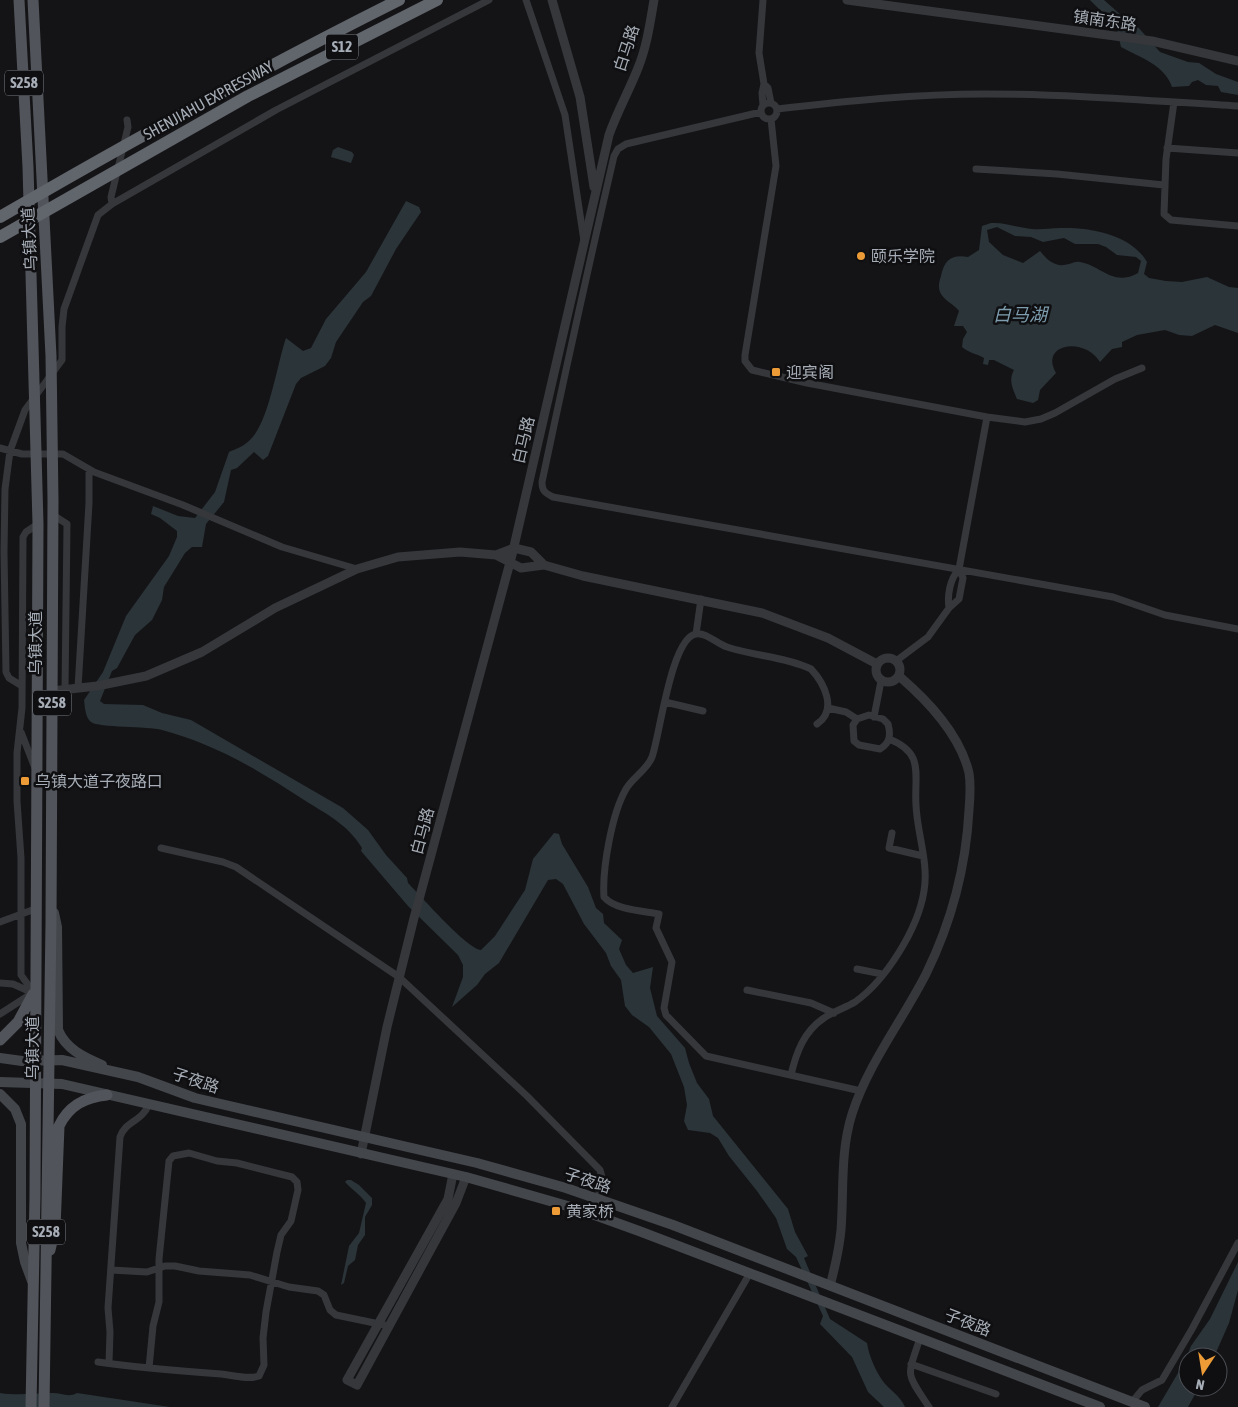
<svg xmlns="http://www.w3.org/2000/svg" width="1238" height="1407" font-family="'Asap Condensed','Noto Sans SC',sans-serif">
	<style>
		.water { fill: #2b3439; fill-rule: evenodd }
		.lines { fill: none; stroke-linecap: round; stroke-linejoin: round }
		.minor { stroke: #35373b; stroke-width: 7 }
		.tertiary { stroke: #35373b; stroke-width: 9 }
		.secondary { stroke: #43464b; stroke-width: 10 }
		.primary { stroke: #51545a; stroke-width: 11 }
		.motorway { stroke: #61656c; stroke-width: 12 }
		.poi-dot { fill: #ec9b36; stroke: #0f0f11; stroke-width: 2 }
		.labels { text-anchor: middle; stroke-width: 5; stroke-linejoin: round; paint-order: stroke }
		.shield { fill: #0f0f11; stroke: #797e84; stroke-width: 1 }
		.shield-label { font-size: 15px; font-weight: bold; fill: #a6adb6 }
		.street-label { font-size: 16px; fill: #a6adb6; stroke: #0f0f11 }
		.poi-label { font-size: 16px; fill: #a6adb6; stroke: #0f0f11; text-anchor: start }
		.water-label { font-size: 18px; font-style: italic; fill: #7e9eb0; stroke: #0f0f11 }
	</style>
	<rect width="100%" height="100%" fill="#141416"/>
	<!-- water -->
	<path class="water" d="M1090,0h14l26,23 7,3 23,26 28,10 11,1 17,11 22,8v13l-17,-3 -3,-6 -12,-1 -8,-5 -6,2 -3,4 -17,1c-7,-22 -33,-30 -51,-40l-5,-21z
		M338,147l14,5 2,3 -3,8 -20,-6 2,-7z
		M406,201l13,6 2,5 -25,37 -25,47 -8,6 -27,40 -5,16 -6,8 -24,12 -5,6 -28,72 -5,4 -9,-8 -17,16 -6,2 -7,32 -18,22 -4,23h-10l-7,6 -21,34 -2,13 -10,20 -17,15 -18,33 -5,3 -12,30 4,3 39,1 19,8 29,7 152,88 25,22 18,25 21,23 1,5c13,13 59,66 73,67l14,-14 30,-46 8,-31 21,-26 5,1 3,10 26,43 8,21 7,6 1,9 18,17 -3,9 7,16 7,8 20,-6 -3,21 7,28 28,32 4,15 8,20 12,16 4,17 75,93 7,23 13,24 -4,2 26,61 37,24c2,13 8,26 15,37 7,10 18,15 23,27h-21l-16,-15 -16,-35 -32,-33 3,-8 -27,-59 -9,-8 -11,-31 -19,-27 -28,-35 -11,-18 -8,-5 -22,-3 -4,-9 3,-16 -3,-18 -13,-33 -22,-27 -17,-12 -7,-9 -4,-26 -10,-14 -5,-13 -22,-29 -21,-40 -7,-5 -8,1 -49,83 -14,11 -8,11 -25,22 11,-30v-12l-5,-10 -50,-49 -47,-55 1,-3c-15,-25 -38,-35 -61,-50 -44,-29 -87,-54 -139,-68 -14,-4 -64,-2 -71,-8 -6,-5 -6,-15 -7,-22l19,-28 23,-56 43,-60 8,-19v-6l-17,-13 -9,-4 2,-8 25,10 17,2 20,-26 14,-40c7,-3 15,-6 21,-12 19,-18 27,-76 36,-102l17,13 8,-3 15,-29 40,-47z
		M991,223c14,-1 26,5 41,6 10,1 18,-1 28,-1 29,-1 71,6 87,34l-3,12 5,4 17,3 16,1 25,-5 22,10 9,1v45l-23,-8 -23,11 -13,-1 -14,-5 -28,5 -15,7v5l-10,2 -12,13c-16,-26 -61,-18 -44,11l-16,17 -2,10 -5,3 -16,-4c-4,-10 -9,-19 -3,-29l-20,-10h-5l-1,5 -5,-1 1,-6c-9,-5 -15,-5 -22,-11l1,-8 4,-7 -4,-6h-9l5,-15c-5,-7 -16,-11 -19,-19 -2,-5 -1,-10 1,-16 3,-15 10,-22 27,-19l11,-7 3,-24zM997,227l18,9 16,1 12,5 21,-4 11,6h23l8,3 11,8 19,2 5,4 -3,12c-25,14 -36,-7 -58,-11 -4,-1 -7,1 -11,2 -13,4 -21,-3 -29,-13l-17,12 -20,-8 -14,-13 -2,-12z
		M347,1180h4l8,5 13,13v7l-7,12v18l-7,10 -3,15 -7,6 -4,17 -3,2 8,-39 10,-13 7,-30c-5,-8 -14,-13 -21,-21z
		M1238,1262v28l-9,33 -15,34h-26v30h11l-11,20h-30l27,-46 6,-15 19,-27z
		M0,1393c19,3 34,0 53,0 8,0 16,5 24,0l93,14h-170z"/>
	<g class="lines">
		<!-- minor -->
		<path class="minor" d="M526,0l39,115 19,126
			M763,0l-4,53 5,31 -2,9 1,12
			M764,84l4,4 3,15
			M1174,102l-8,57 -2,55 7,6 67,6
			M761 111a8 8 0 1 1 16 0a8 8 0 1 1-16 0Z
			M777,109c69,-8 138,-15 208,-15 84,0 169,7 253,12
			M761,112l-135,32 -8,5 -4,7c-25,108 -49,217 -72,326 0,9 3,11 11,15l560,100 52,18 73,14
			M771,119l5,47 -31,189v6l7,9 55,13 180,34 38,5 16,-3 14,-6 60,-34 27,-11
			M1167,148l71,5
			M976,169l81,5 107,11
			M112,204l-1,-7 17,-70 -1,-7
			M0,448l22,6h41l31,18 89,33 99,42 75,22
			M53,515l14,9 -2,165
			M949,608c-2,-13 1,-29 10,-39l28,-152
			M696,634l5,-35
			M896,661l32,-24 21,-29 10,-9 4,-21 -4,-9
			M22,686l-13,-8 -3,-6 -2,-120 1,-63 5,-38 15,-41 37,-50v-33l2,-18 34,-94 14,-11 164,-94 213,-110
			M78,688l11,-185v-34
			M665,702l38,9
			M828,708l18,4 11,7
			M869,715l14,4 5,5c3,11 2,19 -8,25l-21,-4 -5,-4 -1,-16 4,-6z
			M874,717l7,-36
			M817,724c21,-14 7,-41 -6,-55 -25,-12 -57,-13 -84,-22 -10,-3 -21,-15 -31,-13 -25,4 -36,101 -44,123 -5,13 -19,20 -26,32 -14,24 -24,80 -22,108 11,13 39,14 55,17l-3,14 16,34 -8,46 2,7 40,41 155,35
			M21,732l14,36
			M892,833l-3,15 34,8
			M161,848l62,14 13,5 163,110 128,119 73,74 2,7 -4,21
			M0,922l35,-13
			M857,969l25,5
			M0,983l13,1 20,9
			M747,990l64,13 23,10
			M34,993l-13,-18v-117l-4,-57v-48l5,-45 1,-171 3,-5 12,-8
			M0,1014l31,-20
			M791,1075c5,-22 13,-44 33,-57 10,-7 21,-10 31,-16 31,-22 63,-73 69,-111 5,-28 -7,-58 -8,-86 -2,-31 9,-52 -27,-66
			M111,1270l36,2 18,-6h10l24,5 51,4 39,12 29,4 6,4 6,15 6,5 53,11
			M920,1338c-13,40 -15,33 9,69
			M98,1362c41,6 82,9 123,12 11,1 27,6 38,2l5,-11 -1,-27 3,-26 11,-60 4,-17 10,-14 7,-31 -1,-8 -5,-5 -55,-14 -20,-2 -28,-8 -16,3 -4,5 -10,98v43l-6,24 -4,42
			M109,1363l1,-31 -2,-24 12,-171c5,-16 22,-15 29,-33
			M911,1364l85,30
			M1132,1402l10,-12 20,-10 30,-51 46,-86
			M672,1407l78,-134"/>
		<!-- tertiary -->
		<path class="tertiary" d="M552,0l28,97 14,90
			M847,0l305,41 86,20
			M496,555l25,13 23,-3 39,11 179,37 66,25 49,26
			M876 670a12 12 0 1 1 24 0a12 12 0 1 1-24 0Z
			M52,691l45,-5 49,-10 56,-24 73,-44 82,-39 41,-12 62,-5 36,3 18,-7 17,4 13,13
			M361,1154l26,-127 27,-109 98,-363 97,-420c8,-23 20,-44 29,-67 9,-22 12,-45 16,-68
			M453,1174l-5,25 -101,181 10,5 99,-182 10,-26
			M830,1286c5,-19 9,-36 11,-56 3,-39 -1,-78 11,-116 16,-50 50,-93 74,-140 25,-51 40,-107 43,-164 1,-12 2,-25 0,-37 -9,-39 -41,-72 -70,-97"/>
		<!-- secondary -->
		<path class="secondary" d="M54,913l3,14 1,103c8,19 25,27 44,35
			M0,1058l22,3 40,-1 76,17 57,21 282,65 89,25 107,37 472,182
			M0,1082l62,2 404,93 112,32 61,22 461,176
			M0,1094l15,15 6,15v119l4,19 7,19"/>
		<!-- primary -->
		<path class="primary" d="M19,0l9,167 10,357 -3,672 -4,211
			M33,0l18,356 2,145 -2,422 -7,484
			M0,1040l18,-18 15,-28
			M50,1250l5,-22 4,-102c10,-21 27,-29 48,-31"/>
		<!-- motorway -->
		<path class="motorway" d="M0,217c131,-76 263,-149 399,-217
			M0,237l248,-141 189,-96"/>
	</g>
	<!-- markers -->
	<g class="poi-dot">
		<circle cx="861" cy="256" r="5"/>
		<rect x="771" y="367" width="10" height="10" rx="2.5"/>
		<rect x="20" y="776" width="10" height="10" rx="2.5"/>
		<rect x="551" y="1206" width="10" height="10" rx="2.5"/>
	</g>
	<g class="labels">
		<!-- shield labels -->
		<g class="shield">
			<rect x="326" y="34.5" width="32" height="25" rx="4"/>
			<rect x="5" y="70.5" width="38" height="25" rx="4"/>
			<rect x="33" y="690.5" width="38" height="25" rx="4"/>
			<rect x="27" y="1219.5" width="38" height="25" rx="4"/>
		</g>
		<g class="shield-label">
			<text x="342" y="52">S12</text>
			<text x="24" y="88">S258</text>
			<text x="52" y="708">S258</text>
			<text x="46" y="1237">S258</text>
		</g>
		<!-- street labels -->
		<g class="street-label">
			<text transform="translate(1105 20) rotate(8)" y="6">镇南东路</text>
			<text transform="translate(626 48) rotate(-72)" y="6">白马路</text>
			<text transform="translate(208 100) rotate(-29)" y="6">SHENJIAHU EXPRESSWAY</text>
			<text transform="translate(29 239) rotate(-93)" y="6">乌镇大道</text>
			<text transform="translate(523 440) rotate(-77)" y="6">白马路</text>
			<text transform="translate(35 643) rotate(-90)" y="6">乌镇大道</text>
			<text transform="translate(422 831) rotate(-75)" y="6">白马路</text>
			<text transform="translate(32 1048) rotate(-90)" y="6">乌镇大道</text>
			<text transform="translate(196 1080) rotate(18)" y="6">子夜路</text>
			<text transform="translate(588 1180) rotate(18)" y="6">子夜路</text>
			<text transform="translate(968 1322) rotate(21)" y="6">子夜路</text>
		</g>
		<!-- poi labels -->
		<g class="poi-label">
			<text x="871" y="262">颐乐学院</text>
			<text x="786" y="378">迎宾阁</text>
			<text x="35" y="787">乌镇大道子夜路口</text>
			<text x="566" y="1217">黄家桥</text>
		</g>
		<!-- water labels -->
		<g class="water-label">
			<text x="1020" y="321">白马湖</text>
		</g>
	</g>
	<!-- north arrow -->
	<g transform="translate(1203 1372) rotate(192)"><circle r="24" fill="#0f0f11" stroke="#4b4e53"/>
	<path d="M0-4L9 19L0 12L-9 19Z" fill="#ec9b36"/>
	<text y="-8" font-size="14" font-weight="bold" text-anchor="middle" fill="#a6adb6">N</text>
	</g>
</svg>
